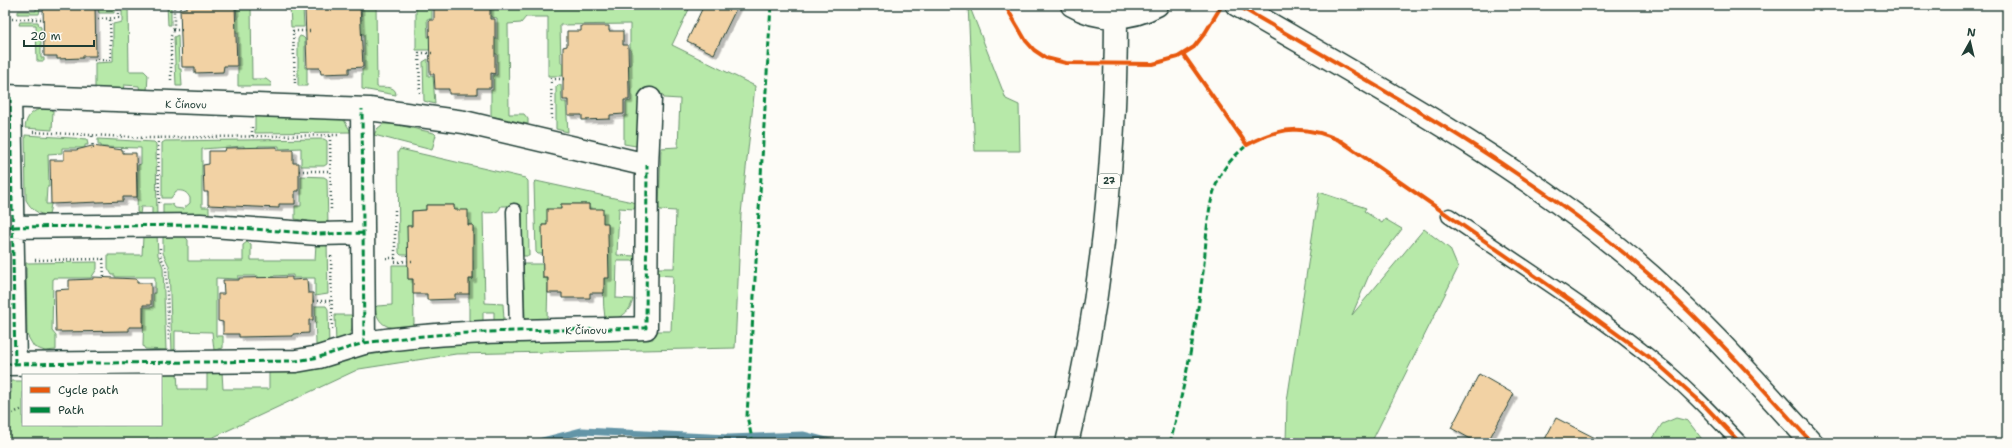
<svg xmlns="http://www.w3.org/2000/svg" width="2012" height="448" font-family="'Shantell Sans',sans-serif">
	<style>
		.green { fill: #b7e9a9; stroke: #6b936e }
		.lines { fill: none; stroke-linecap: round; stroke-linejoin: round }
		.stream { stroke: #6495a7; stroke-width: 7 }
		.building { fill: #f2d2a4; stroke: #1f3d34; filter: url(#shadow) }
		.service-casing { stroke: #1f3d34; stroke-width: 17 }
		.minor-casing { stroke: #1f3d34; stroke-width: 25 }
		.tertiary-casing { stroke: #1f3d34; stroke-width: 25 }
		.primary-casing { stroke: #1f3d34; stroke-width: 25 }
		.path { stroke: #1f3d34; stroke-width: 2.5; stroke-dasharray: 1 3; stroke-linecap: butt }
		.service { stroke: #fdfcf7; stroke-width: 14 }
		.minor { stroke: #fdfcf7; stroke-width: 22 }
		.tertiary { stroke: #fdfcf7; stroke-width: 22 }
		.primary { stroke: #fdfcf7; stroke-width: 22 }
		.quiet { stroke: #00873e; stroke-width: 3; stroke-dasharray: 6 3; stroke-linecap: butt }
		.cycleway-casing { stroke: #fdfcf7; stroke-width: 6 }
		.cycleway { stroke: #e8590c; stroke-width: 4 }
		.labels { text-anchor: middle; stroke-width: 3.5; stroke-linejoin: round; paint-order: stroke }
		.shield { fill: #fdfcf7; stroke: #62766e; stroke-width: 1 }
		.shield-label { font-size: 9px; font-weight: bold; fill: #1f3d34 }
		.street-label { font-size: 10px; fill: #1f3d34; stroke: #fdfcf7 }
	</style>
	<defs>
		<filter id="shadow"><feDropShadow dx="3.5" dy="3.5" stdDeviation="0" flood-color="#0004"/></filter>
	</defs>
	<rect width="100%" height="100%" fill="#fdfcf7"/>
	<filter id="ink" filterUnits="userSpaceOnUse"><feTurbulence type="fractalNoise" baseFrequency=".025" numOctaves="2"/><feDisplacementMap in="SourceGraphic" scale="8" xChannelSelector="R" yChannelSelector="G"/><feConvolveMatrix kernelMatrix="1 2 1 2 8 2 1 2 1" color-interpolation-filters="sRGB"/></filter>
	<g filter="url(#ink)">
		<!-- green -->
		<path class="green" d="M36,5h5l-2,9h-21v-3h18z
			M97,5h17v8h-15z
			M122,5h6l1,66h15l4,4 -1,17h-7l-1,-6 -15,-1 -1,5 -28,-2v-25l18,-1v-38l9,-2z
			M167,5h4v20h-3z
			M236,5h15l1,74h14l5,4v3h-33v-53h-5v-14h4z
			M290,5h18v3h-5l1,19h-13z
			M361,5h15l1,82c8,1 19,-2 19,8l-34,-6v-20h2v-35h-6v-14h4z
			M416,5h16v14h-5l1,18h5v13h-17z
			M491,5h200l-19,40 83,41 -14,128 -6,134 -279,6 -97,15 -158,74h-44v-5v5h-152v-50h6v-12h12v44h138v-50h-18l2,-3h32l1,17h29v-16l15,-1 1,17h46v-16l3,-2 36,-1 9,-1 25,-12 33,-3 41,-7 64,-5 173,-3v-8h18l2,-55 -18,-1 1,-7h18l2,-57 -16,-1 -1,-3 2,-59 17,-1 2,-48 -16,-1 -1,-3 -21,-1 -3,44 -3,8 -12,-2v-28h2v-14l5,-1 -1,-21 -9,-1 -1,-13 10,-1v-41l-70,1 1,38 5,1v12h-18v-59h-22l-5,6 -13,1 1,90h15l4,5v5l-37,-8v-26h2v-15h4v-21l-10,-1v-13l10,-1v-21l-6,-1z
			M968,5h1l37,94 13,6 1,46h-45z
			M20,22h18l1,4 2,1v31h3v3h-7l-1,-36h-17z
			M178,35l1,34h2l1,17h-6l-2,-49z
			M300,36l3,1 2,2v29h2v18h-9v-47z
			M428,59v17h5l2,28 -11,-3 -1,-39z
			M558,85h3l1,17h4l2,30 -12,-3v-42z
			M44,108l8,1 1,2 -1,19 -27,-2c1,-12 8,-18 19,-20z
			M255,115l82,1 7,4 7,12 -96,1z
			M383,124h11l40,9 2,2 -4,15 -58,-15 3,-6z
			M25,135l62,4 1,6h-3v3h-23v5l-14,1 1,33h-2l-1,17h5l-2,11c-11,0 -18,-6 -23,-15z
			M98,139l56,3 2,2 1,77h-5v-14h-11l-1,7 -3,-2 1,-47 3,-1v-16l-40,-1v-2h-3z
			M324,139l3,2v23l-3,2h-23v-18l-22,1v-3h-21v7h-14v-7l-42,3v58h7v8l-46,7v-18h9l3,4 8,1 7,-6v-5c-3,-6 -7,-8 -14,-7l-5,7h-9v-55l3,-2z
			M400,149l125,29 3,3 1,75h-6l-1,-50h-21c-3,9 -10,6 -18,7l2,90 18,1 1,15 -1,2h-9v-9h-11v9l-11,1 -3,-2v-41h4v-18l-10,-18h10v-18h-5l-14,-15v-5h-28v5l-14,1v15h-5l6,29h-12l-2,-2 -1,-101z
			M301,176l23,1 3,2 1,48 -17,-2 -3,-4 -13,-2v-13h6z
			M536,181l101,22 -3,6 -15,-1 -2,47 18,1 -1,5h-17l-1,37 17,1c-3,14 -14,22 -28,19 -5,-31 3,-63 3,-94l-5,-1 -14,-14v-5h-28v5l-14,16h-5l6,29h-10l-2,-2 -2,-69z
			M1319,192l47,16 -2,3 18,12 3,-4 17,10 -30,39 -20,47 72,-86 26,20 8,19 -87,175h-85l1,-42z
			M157,235l1,20 5,12 3,83 -21,-1 -2,-3 1,-39h9v-14h2v-16h-40v-2h-3l-4,-7v-13h34l1,-18z
			M163,235l21,1 4,4v21h55v-16l4,-3 4,3v15h64l1,-17 11,-1 1,52 -13,2v-18h-22v-3l-20,1v7h-15v-7h-20v3l-22,-1v58h7v12l-9,2 -2,-18 -37,-1v18l-3,2 -3,-85 -6,-13z
			M97,262v7l-6,9h-38l-1,53 4,5v14l-11,1 -11,-4 -7,-12 -1,-72z
			M523,264h20v14h5l-1,41 -19,1 -3,-2z
			M392,265h16v14h5l1,44 -2,4c-18,2 -33,3 -37,-19l2,-2 15,-1z
			M315,306h11l2,3 1,37 -12,1 -1,-2z
			M335,315h16l2,2c-1,18 -2,19 -17,28z
			M1676,418l12,3 17,22h-55l12,-19z"/>
		<g class="lines">
			<!-- stream -->
			<path class="stream" d="M535,443l47,-12 147,7 74,-3 31,8"/>
		</g>
		<!-- building -->
		<path class="building" d="M43,5h52l1,51h-13v2l-26,1v-3h-13z
			M187,5h48l2,61h-13l-1,6 -28,1v-6h-13l-2,-58 7,-1z
			M312,5h48l3,62 -14,1v5l-28,1 -1,-6h-13l-2,-58h7z
			M434,5h56v14h5v55l-4,-1v15h-14v6h-28v-5h-14l-1,-15h-4l-1,-54h5z
			M704,5h34l-24,49 -27,-13z
			M581,26h28v5h14v14h5l1,45v10h-5v14l-14,1v4l-28,1v-5h-14v-15h-5v-53l4,-1v-15h14z
			M92,146l31,4v3h13l1,44h-14v4l-72,3 -1,-44h14v-10h12z
			M277,147v3h16v13h6v28h-4v13h-16v4l-71,-3v-13h-4l-1,-27 6,-1v-13h15l1,-3z
			M561,204h28v5h14v14h5v13l1,42h-5v15h-14v5h-28v-5h-14v-15h-5l-1,-53h5v-16h14z
			M426,205h28v5h14v15h5v54h-4v15h-14v5l-28,1v-6h-14v-15h-5l-1,-53h5v-15l14,-1z
			M93,277l44,2v4h14v22h-8v22h-14v4l-73,1 -1,-42 14,-1v-9l24,-1z
			M292,277v3l15,-1 1,14h5v27h-4v13l-16,1v2l-54,1v-3h-16v-12l-5,-1v-27h6l-1,-14h16v-2z
			M1479,374l35,20 -27,49h-9l-27,-15z
			M1556,418l49,25h-62z"/>
		<g class="lines">
			<!-- service casing -->
			<g class="service-casing">
				<path id="service" d="M514,211l3,121
					M1449,216c69,48 142,93 208,147 30,24 56,52 83,80"/>
			</g>
			<!-- minor casing -->
			<g class="minor-casing">
				<path id="minor" d="M5,96l364,13 95,13 183,43 3,-66
					M10,97l5,267
					M5,227l195,-2 119,9 44,-1
					M364,343c93,-14 188,-12 282,-15l1,-163
					M5,364l291,-3 23,-4 45,-14 -2,-234"/>
			</g>
			<!-- tertiary casing -->
			<g class="tertiary-casing">
				<path id="tertiary" d="M1237,5c135,79 273,153 393,253 67,56 124,121 182,185"/>
			</g>
			<!-- primary casing -->
			<g class="primary-casing">
				<path id="primary" d="M1072,5c27,16 58,15 85,0
					M1067,443c34,-139 49,-283 49,-426"/>
			</g>
			<!-- path -->
			<path class="path" d="M5,10h3
				M8,19h33
				M98,19l20,-1v-13
				M173,30h12
				M94,60h17l-1,-41
				M171,80v-44l3,-9v-22
				M295,83l-2,-52h17
				M420,93l-1,-40h16
				M552,119l-1,-40h16
				M252,127v10
				M33,132l115,6 192,-3
				M92,136l1,16
				M330,136l1,75
				M158,138l1,65
				M299,171h31
				M395,210v52l18,-1
				M160,248v7l6,13 3,72
				M331,256l1,73
				M386,258h9
				M35,260l68,-1 1,18
				M313,301h19
				M5,416l18,-7"/>
			<!-- service -->
			<use href="#service" class="service"/>
			<!-- minor -->
			<use href="#minor" class="minor"/>
			<!-- tertiary -->
			<use href="#tertiary" class="tertiary"/>
			<!-- primary -->
			<use href="#primary" class="primary"/>
			<!-- quiet -->
			<path class="quiet" d="M10,97l5,267
				M5,227l195,-2 119,9 44,-1
				M364,343c93,-14 188,-12 282,-15l1,-163
				M5,364l291,-3 23,-4 45,-14 -2,-234
				M753,443l-6,-27 24,-411
				M1170,443c14,-54 25,-109 32,-164 5,-31 3,-65 14,-94 6,-17 18,-29 31,-40"/>
			<!-- cycleway casing -->
			<g class="cycleway-casing">
				<path id="cycleway" d="M1005,5l21,36 8,9 12,8 20,5 87,1 25,-7 16,-10 11,-14 17,-28
					M1237,5c135,79 273,153 393,253 67,56 124,121 182,185
					M1183,54l64,91c33,-19 59,-20 94,-4l243,169 73,53 46,41 37,39"/>
			</g>
			<!-- cycleway -->
			<use href="#cycleway" class="cycleway"/>
		</g>
	</g>
	<g class="labels">
		<!-- shield labels -->
		<rect class="shield" x="1098" y="174" width="22" height="14" rx="3"/>
		<g class="shield-label">
			<text x="1109" y="184">27</text>
		</g>
		<!-- street labels -->
		<g class="street-label">
			<text transform="translate(186 104) rotate(1)" y="4">K Čínovu</text>
			<text transform="translate(586 330) rotate(-1)" y="4">K Čínovu</text>
		</g>
	</g>
	<!-- margin -->
	<rect width="2012" height="448" fill="none" stroke="#fdfcf7" stroke-width="20"/>
	<rect x="10" y="10" width="1992" height="428" fill="none" stroke="#1f3d34" stroke-width="1.5" filter="url(#ink)"/>
	<!-- legend -->
	<rect x="22" y="374" width="140" height="52" fill="#fdfcf7" stroke="#a4b0a9"/>
	<rect x="30" y="387" width="20" height="6" fill="#e8590c" stroke="#a4b0a9"/>
	<text x="58" y="394" font-size="12" fill="#1f3d34">Cycle path</text>
	<rect x="30" y="407" width="20" height="6" fill="#00873e" stroke="#a4b0a9"/>
	<text x="58" y="414" font-size="12" fill="#1f3d34">Path</text>
	<!-- north arrow -->
	<g transform="translate(1970 42) rotate(8)" stroke="#fdfcf7" stroke-width="3" paint-order="stroke">
	<path d="M0-3L7 15L0 10L-7 15Z" fill="#1f3d34"/>
	<text y="-6" font-size="11" font-weight="bold" text-anchor="middle" fill="#1f3d34">N</text>
	</g>
	<!-- scale -->
	<path d="M24 40v6h70v-6" fill="none" stroke="#1f3d34" stroke-width="2"/>
	<text x="30" y="40" font-size="12" fill="#1f3d34" stroke="#fdfcf7" stroke-width="3" paint-order="stroke">20 m</text>
</svg>
